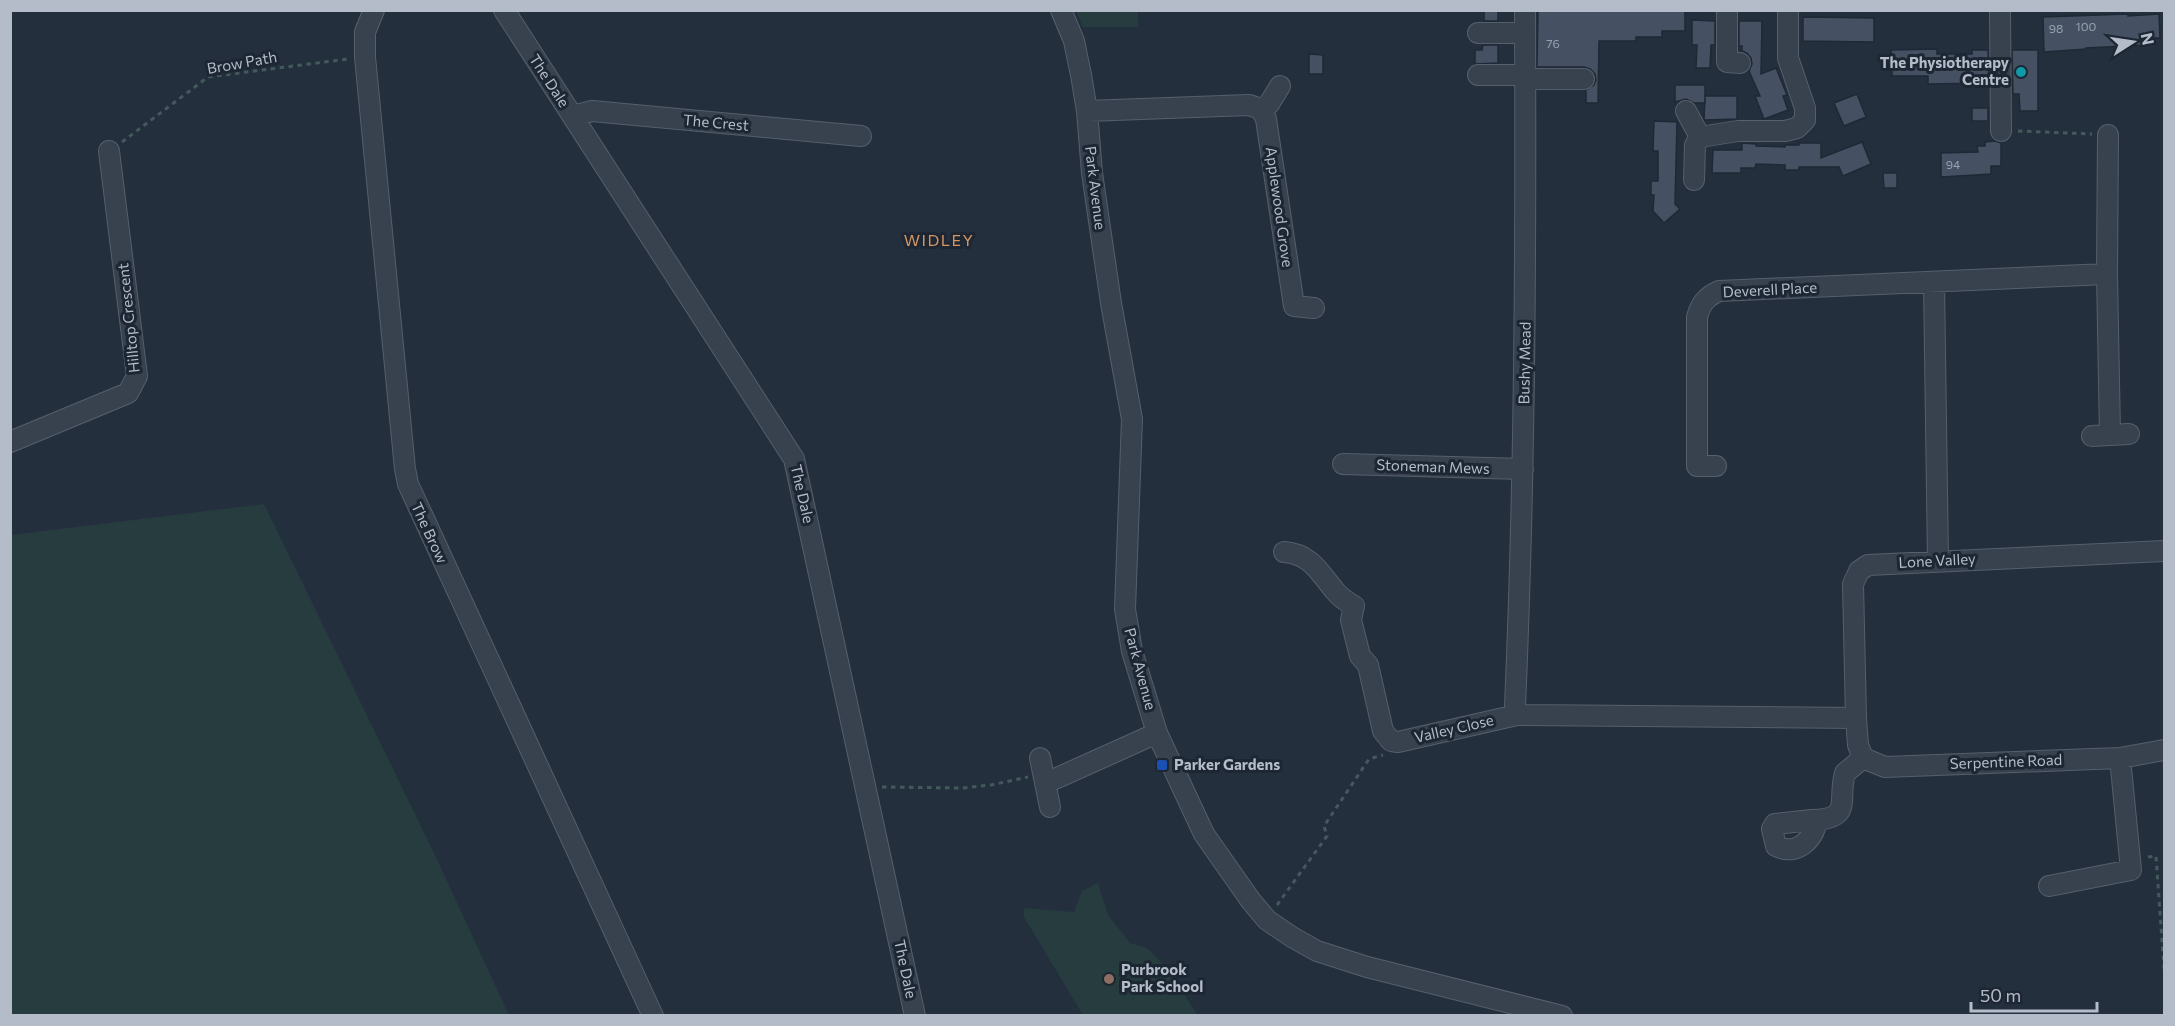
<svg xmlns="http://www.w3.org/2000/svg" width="2175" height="1026" font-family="Commissioner,sans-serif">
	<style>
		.green { fill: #263c3f }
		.building { fill: #455162; stroke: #1f2835; stroke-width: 1.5 }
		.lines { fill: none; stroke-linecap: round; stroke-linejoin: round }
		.minor-casing { stroke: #565f6c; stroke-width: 22 }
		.path { stroke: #44595c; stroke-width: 3; stroke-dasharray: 4.5 4.5; stroke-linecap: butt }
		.minor { stroke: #38414e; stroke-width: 20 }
		.culture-dot { fill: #0f9aa8; stroke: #1d2633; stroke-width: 2 }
		.transit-dot { fill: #1a4fb4; stroke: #1d2633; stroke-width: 2 }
		.education-dot { fill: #8d6e63; stroke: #1d2633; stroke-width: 2 }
		.labels { text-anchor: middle; stroke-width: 6; stroke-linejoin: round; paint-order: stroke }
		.number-label { font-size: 12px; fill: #98a1af }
		.street-label { font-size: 15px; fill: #b4bcc9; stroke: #1d2633 }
		.poi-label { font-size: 15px; font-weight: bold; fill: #b4bcc9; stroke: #1d2633; text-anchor: start }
		.neighbourhood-label { font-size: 16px; letter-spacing: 1.5px; fill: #d59563; stroke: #1d2633 }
	</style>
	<rect width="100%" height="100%" fill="#242f3e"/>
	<!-- green -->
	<path class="green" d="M1076,11h62v16h-55z
		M264,504l169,347 76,164h-498v-480z
		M1098,883l10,32 22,28 17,5 24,24 26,43h-114l-59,-98v-9l50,4 8,-21z"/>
	<!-- building -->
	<path class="building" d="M1484,10h14v11h-14z
		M1538,10h147v21h-23v6h-26v4h-37l-1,62h-12v-13l8,-5 2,-5 -1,-6 -5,-5 -6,-2h-47z
		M2128,14v2l31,-2 1,24h-13v7l-61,3v1l-42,3 -1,-35z
		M1803,17l71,1v24l-71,-1z
		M1692,20l23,1v24h-4l-1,23h-14l1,-23h-5z
		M1739,21h23l-1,53 15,-6 11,27 -4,1 5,14 -24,9 -9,-23h5l-11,-25 3,-7 -1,-6 -4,-5 -5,-2v-5h-3z
		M1483,45h15v18l-23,1v-14h7z
		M1937,49v5h35v-4h16l1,33 -61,1v-8h-36l-1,-26z
		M2012,50h26v61h-18l-1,-17h-6z
		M1309,54l14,1v19h-14z
		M1675,85h30v18h-11l-8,-4 -11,3z
		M1857,94l9,23 -22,9 -10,-23z
		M1705,96h32v23l-33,1z
		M1972,108h16v13h-16z
		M1654,121l23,1 -2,82 5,5 -16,14 -11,-12 1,-16h-3v-14h7v-30h-5z
		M1995,141l6,2v23h-10v8l-50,3v-24l37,-1 -1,-6h8v-4z
		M1862,142l9,22 -28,12 -4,-9h-40v3h-14v-5l-29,-1 -1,4h-14v5h-29l1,-23h29v-7l14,1v2l29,1v-2h14v-2h22v15z
		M1883,173h14v15h-13z"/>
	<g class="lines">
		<!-- minor casing -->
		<g class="minor-casing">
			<path id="minor" d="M374,10l-9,22v25l40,412 3,15 245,532
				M504,10l290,449 121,557
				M1061,10l13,31 7,34 6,36 5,62 19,130 21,116 -7,190 7,42 25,82 47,101 47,67 16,19 25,17 25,14 50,16 195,49
				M1727,10v52l13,1
				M2000,10l1,121
				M1478,33h47
				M1478,75h48
				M1526,79h58
				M1261,109l8,-5 11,-18
				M1087,111l162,-6 12,4 5,10 28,187 20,2
				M1686,111l14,26
				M573,116l19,-5 269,25
				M2108,135l-1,139 3,161 19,-1
				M1694,180l1,-35 5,-8 38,-6h47l12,-3 8,-8v-12l-17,-50v-48
				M1934,282l4,279
				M2092,436l18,-1
				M10,442l118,-49 9,-17 -28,-225
				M1343,464l180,5
				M1716,466h-19v-149c4,-14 9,-20 22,-26l388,-17
				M2164,551l-296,14 -9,6 -6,13 3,134 2,27 5,13 22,9 235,-9 44,-8
				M1284,552c27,2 35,20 51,39 5,6 12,11 19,15l-3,14 9,36 8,9 15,66 8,10 7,1 119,-27 339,3
				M1517,715l-2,-8c10,-232 11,-464 10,-697
				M1040,758l10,49
				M1046,783l111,-50
				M1817,820c-3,19 -20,37 -41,26l-4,-17 3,-5 37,-4c42,-1 25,-20 33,-47l18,-15
				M2049,886l82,-16 -11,-112"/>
		</g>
		<!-- path -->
		<path class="path" d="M2018,131l74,3
			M122,142l86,-65 140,-18
			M882,787l81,1 28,-3 37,-8
			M2148,857l8,-1 8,113
			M1277,905l50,-69 -3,-10 45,-67 14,-4"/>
		<!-- minor -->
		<use href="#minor" class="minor"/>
	</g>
	<!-- markers -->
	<circle class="culture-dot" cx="2021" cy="72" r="6"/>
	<rect class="transit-dot" x="1156" y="759" width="12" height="12" rx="3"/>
	<circle class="education-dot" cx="1109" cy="979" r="6"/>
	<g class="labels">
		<!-- number labels -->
		<g class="number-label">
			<text x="2086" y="31">100</text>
			<text x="2056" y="33">98</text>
			<text x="1553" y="48">76</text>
			<text x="1953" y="169">94</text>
		</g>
		<!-- street labels -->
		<g class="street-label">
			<text transform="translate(242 63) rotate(-10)" y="5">Brow Path</text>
			<text transform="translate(549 81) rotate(57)" y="5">The Dale</text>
			<text transform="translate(716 123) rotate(5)" y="5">The Crest</text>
			<text transform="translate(1095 188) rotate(83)" y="5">Park Avenue</text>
			<text transform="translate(1279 207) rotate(82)" y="5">Applewood Grove</text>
			<text transform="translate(1770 290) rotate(-3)" y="5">Deverell Place</text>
			<text transform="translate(129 318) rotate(-96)" y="5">Hilltop Crescent</text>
			<text transform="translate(1525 363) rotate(-89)" y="5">Bushy Mead</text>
			<text transform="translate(1433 467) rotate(2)" y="5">Stoneman Mews</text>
			<text transform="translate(802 494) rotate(77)" y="5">The Dale</text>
			<text transform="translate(429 533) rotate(65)" y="5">The Brow</text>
			<text transform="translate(1937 561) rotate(-3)" y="5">Lone Valley</text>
			<text transform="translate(1140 669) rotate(75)" y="5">Park Avenue</text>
			<text transform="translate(1454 729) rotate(-13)" y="5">Valley Close</text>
			<text transform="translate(2006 762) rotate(-2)" y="5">Serpentine Road</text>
			<text transform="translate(905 969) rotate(78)" y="5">The Dale</text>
		</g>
		<!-- poi labels -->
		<g class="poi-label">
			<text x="2009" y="68" text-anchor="end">The Physiotherapy<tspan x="2009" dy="17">Centre</tspan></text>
			<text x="1174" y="770">Parker Gardens</text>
			<text x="1121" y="975">Purbrook<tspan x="1121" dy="17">Park School</tspan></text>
		</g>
		<!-- neighbourhood labels -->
		<g class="neighbourhood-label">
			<text x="939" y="246">WIDLEY</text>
		</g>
	</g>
	<!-- border -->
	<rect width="2175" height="1026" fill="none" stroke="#b4bcc9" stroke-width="24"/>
	<!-- north arrow -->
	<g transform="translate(2133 42) rotate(78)" stroke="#1d2633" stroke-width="4.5" paint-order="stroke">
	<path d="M0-4.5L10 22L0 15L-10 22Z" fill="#b4bcc9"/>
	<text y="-9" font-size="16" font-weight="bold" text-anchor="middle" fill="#b4bcc9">N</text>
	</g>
	<!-- scale -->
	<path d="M1971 1002v9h126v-9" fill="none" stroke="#b4bcc9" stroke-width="3"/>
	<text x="1980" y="1002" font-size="18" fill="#b4bcc9" stroke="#1d2633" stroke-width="4.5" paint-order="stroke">50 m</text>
</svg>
